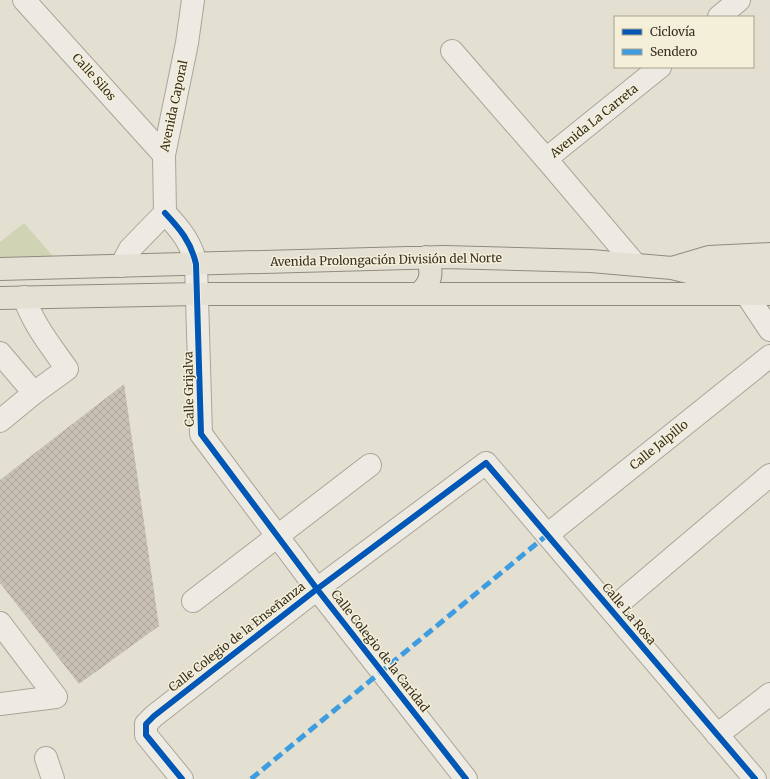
<svg xmlns="http://www.w3.org/2000/svg" width="770" height="779" font-family="Merriweather,serif">
	<style>
		.park { fill: #d0d3b4 }
		.building { fill: url(#building-cross-hatch) }
		.lines { fill: none; stroke-linecap: round; stroke-linejoin: round }
		.minor-casing { stroke: #aaa599; stroke-width: 24 }
		.major-casing { stroke: #8f8b80; stroke-width: 24 }
		.minor { stroke: #eceae2; stroke-width: 22 }
		.major { stroke: #e4e1d4; stroke-width: 22 }
		.quiet { stroke: #3e9de0; stroke-width: 5; stroke-dasharray: 10 5; stroke-linecap: butt }
		.cycleway-casing { stroke: #f4efd8; stroke-width: 8 }
		.cycleway { stroke: #0057b8; stroke-width: 6 }
		.labels { text-anchor: middle; stroke-width: 3; stroke-linejoin: round; paint-order: stroke }
		.street-label { font-size: 12px; fill: #392f21; stroke: #f4efd8 }
	</style>
	<defs>
		<pattern id="building-cross-hatch" width="8" height="8" patternUnits="userSpaceOnUse"><rect width="8" height="8" fill="#c8c0b2"/><path d="M0 0l8 8M0 8l8-8" fill="none" stroke="#ada599"/></pattern>
	</defs>
	<rect width="100%" height="100%" fill="#e4e0d1"/>
	<!-- park -->
	<path class="park" d="M24,223l33,38 -57,-1v-18z"/>
	<!-- building -->
	<path class="building" d="M124,384l35,242 -80,58 -79,-101v-103z"/>
	<g class="lines">
		<!-- minor casing -->
		<g class="minor-casing">
			<path id="minor" d="M24,0l140,155
				M719,17l20,-17
				M452,51l94,108
				M165,213c15,16 26,29 31,51l5,170 116,155 149,190
				M635,264l-89,-105 114,-92
				M121,266l9,-17 35,-36 -1,-58 23,-112 6,-43
				M746,294l24,36
				M24,297c9,27 27,49 43,72l-33,24
				M0,353l34,40 -34,28
				M547,535l223,-179
				M193,601l177,-136
				M611,610l159,-135
				M0,623l56,74
				M0,704l56,-7
				M717,735l53,-41
				M46,758l7,21
				M182,779l-36,-44v-11l8,-8 163,-127 169,-126 269,316"/>
		</g>
		<!-- major casing -->
		<g class="major-casing">
			<path id="major" d="M672,268l37,9 61,-2
				M0,269l444,-12 147,4 81,7 37,-11 61,-3
				M418,294c13,-9 16,-23 8,-37
				M0,298l198,-4h572"/>
		</g>
		<!-- minor -->
		<use href="#minor" class="minor"/>
		<!-- major -->
		<use href="#major" class="major"/>
		<!-- quiet -->
		<path class="quiet" d="M251,779l296,-244"/>
		<!-- cycleway casing -->
		<g class="cycleway-casing">
			<path id="cycleway" d="M165,213c15,16 26,29 31,51l5,170 116,155 149,190
				M182,779l-36,-44v-11l8,-8 163,-127 169,-126 269,316"/>
		</g>
		<!-- cycleway -->
		<use href="#cycleway" class="cycleway"/>
	</g>
	<g class="labels">
		<!-- street labels -->
		<g class="street-label">
			<text transform="translate(94 77) rotate(48)" y="4">Calle Silos</text>
			<text transform="translate(174 106) rotate(-78)" y="4">Avenida Caporal</text>
			<text transform="translate(594 121) rotate(-39)" y="4">Avenida La Carreta</text>
			<text transform="translate(386 260) rotate(-1)" y="4">Avenida Prolongación División del Norte</text>
			<text transform="translate(189 389) rotate(-91)" y="4">Calle Grijalva</text>
			<text transform="translate(659 445) rotate(-39)" y="4">Calle Jalpillo</text>
			<text transform="translate(629 614) rotate(50)" y="4">Calle La Rosa</text>
			<text transform="translate(237 637) rotate(-38)" y="4">Calle Colegio de la Enseñanza</text>
			<text transform="translate(380 651) rotate(52)" y="4">Calle Colegio de la Caridad</text>
		</g>
	</g>
	<!-- legend -->
	<rect x="614" y="16" width="140" height="52" fill="#f4efd8" stroke="#a9a28f"/>
	<rect x="622" y="29" width="20" height="6" fill="#0057b8" stroke="#a9a28f"/>
	<text x="650" y="36" font-size="12" fill="#392f21">Ciclovía</text>
	<rect x="622" y="49" width="20" height="6" fill="#3e9de0" stroke="#a9a28f"/>
	<text x="650" y="56" font-size="12" fill="#392f21">Sendero</text>
</svg>
